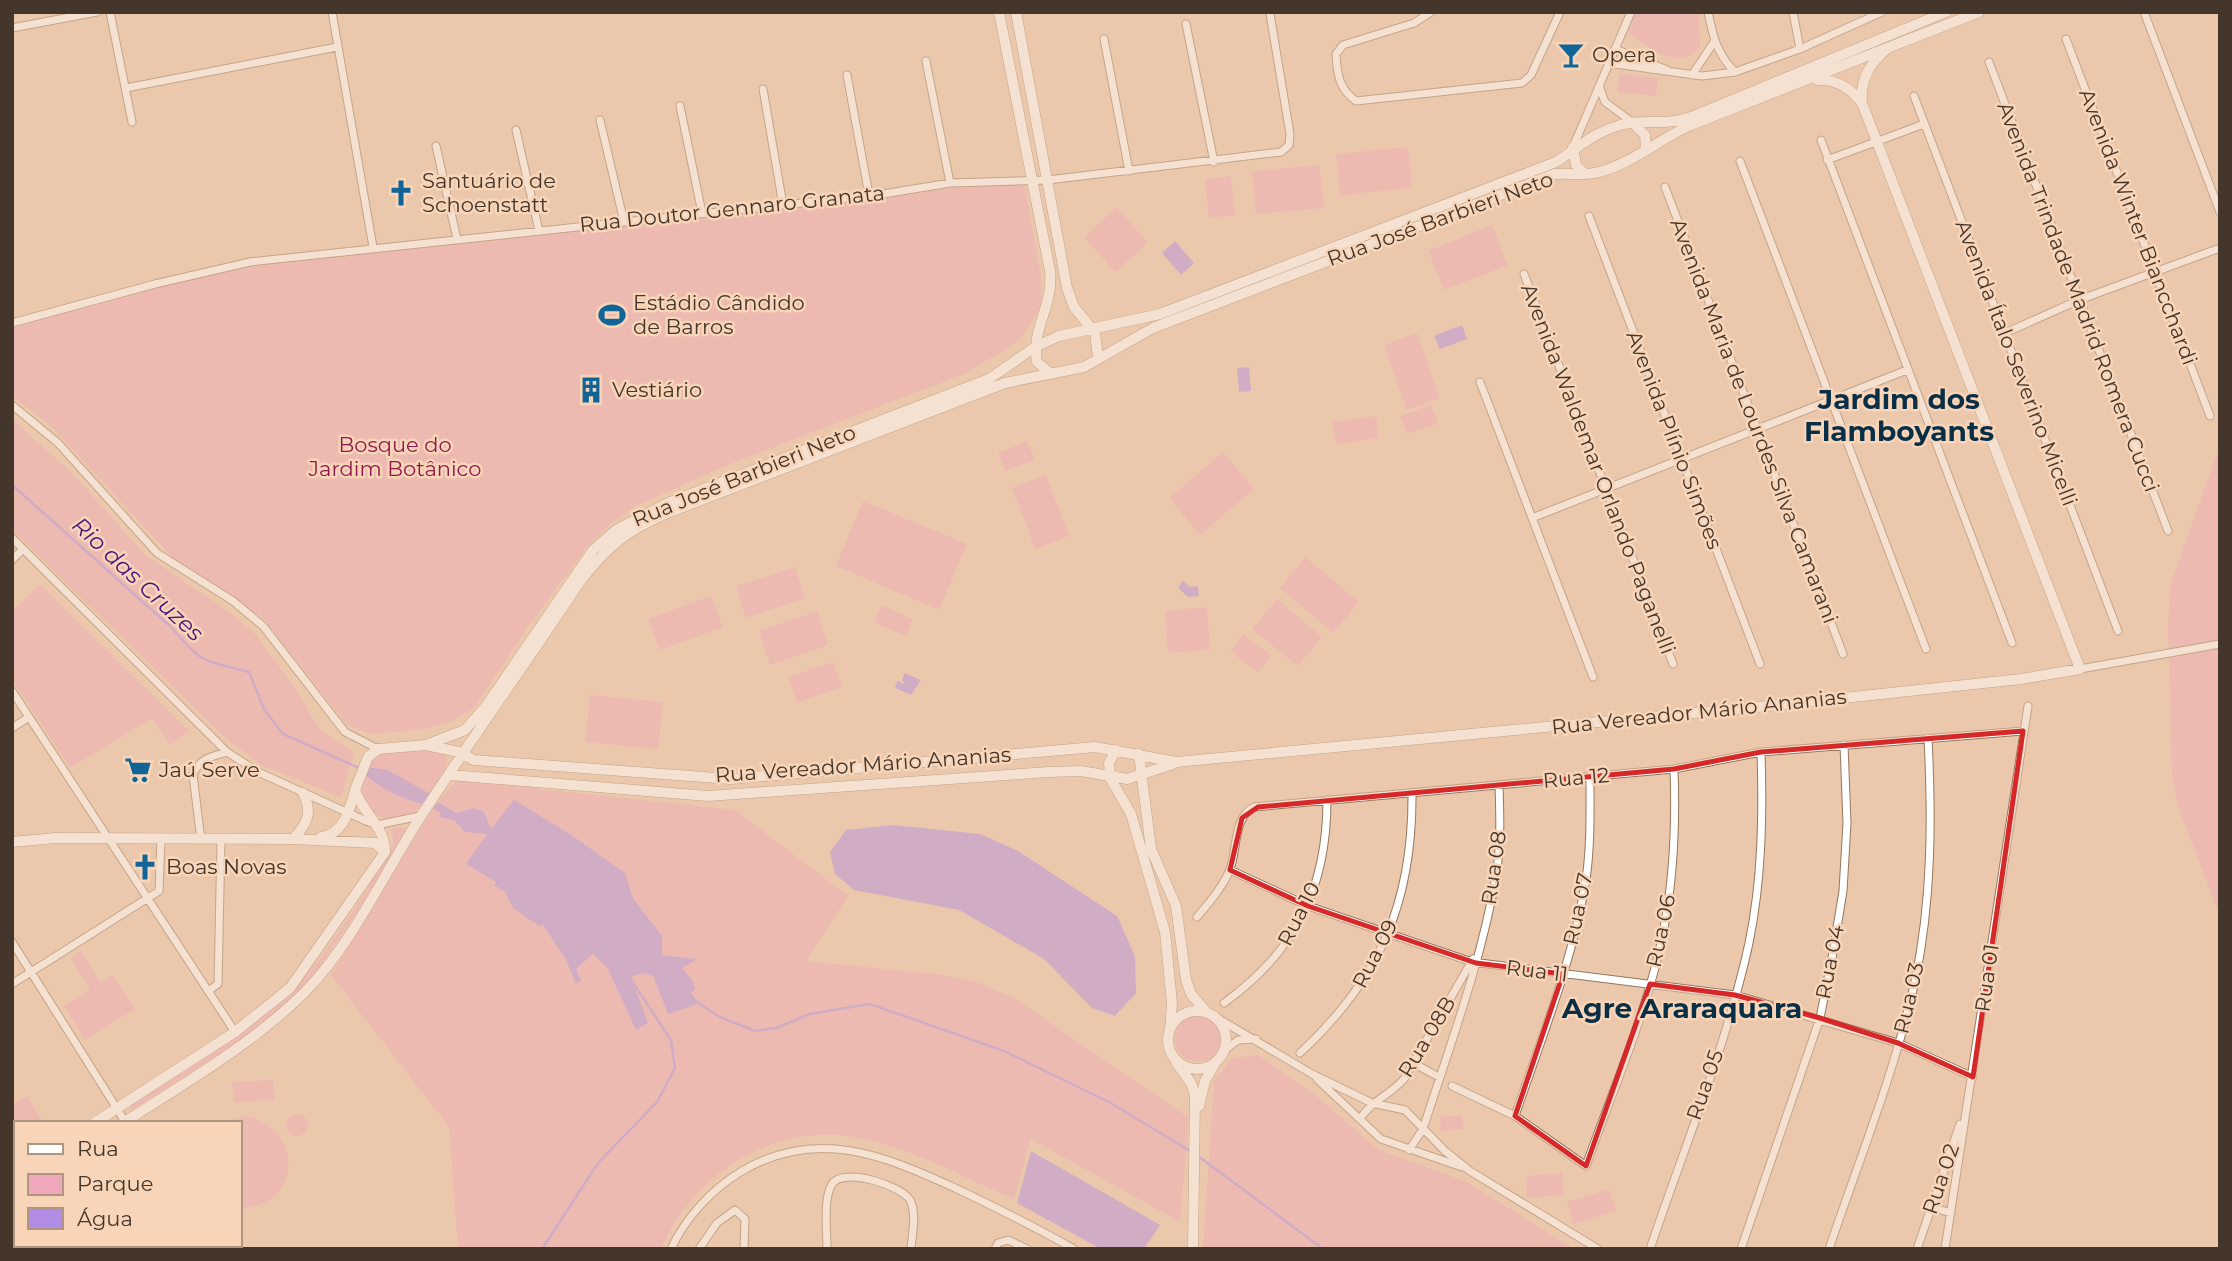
<svg xmlns="http://www.w3.org/2000/svg" width="2232" height="1261" font-family="Montserrat,sans-serif">
	<style>
		.green { fill: #efa8bb }
		.water { fill: #b08ce4 }
		.lines { fill: none; stroke-linecap: round; stroke-linejoin: round }
		.stream { stroke: #b08ce4; stroke-width: 2.5 }
		.street-casing { stroke: #97775c; stroke-width: 9 }
		.secondary-casing { stroke: #97775c; stroke-width: 11 }
		.street { stroke: #fff; stroke-width: 7 }
		.secondary { stroke: #fff; stroke-width: 10 }
		.marked { fill: none; stroke: #d62828; stroke-width: 5; stroke-linejoin: round }
		.labels { text-anchor: middle; stroke-width: 5; stroke-linejoin: round; paint-order: stroke }
		.poi-label { font-size: 21px; fill: #44362b; stroke: #f8d5b8; text-anchor: start }
		.street-label { font-size: 21px; fill: #44362b; stroke: #f8d5b8 }
		.park-label { font-size: 21px; fill: #93194d; stroke: #f8d5b8 }
		.water-label { font-size: 23px; font-style: italic; fill: #4b147c; stroke: #f8d5b8 }
		.district-label { font-size: 28px; font-weight: bold; fill: #092f47; stroke: #f8d5b8 }
	</style>
	<rect width="100%" height="100%" fill="#ebc8ac"/>
	<!-- green -->
	<path class="green" d="M1633,12h66l1,35c-5,5 -10,10 -18,11 -14,2 -53,-18 -55,-31z
		M1619,74l39,4 -2,18 -39,-4z
		M1408,147l4,41 -72,7 -4,-41z
		M1319,165l5,43 -68,6 -4,-43z
		M1231,176l4,39 -26,3 -4,-39z
		M1024,181l18,101 -1,20 -8,19 -17,22 -52,31 -237,91 -91,41 -26,18 -23,23 -57,77 -56,84 -23,14 -31,8 -49,4 -25,-10 -83,-106 -89,-59 -124,-134 -38,-29v-68l155,-47 71,-15 248,-30z
		M1117,207l31,36 -33,29 -31,-35z
		M1492,225l16,40 -64,25 -16,-39z
		M1417,333l23,65 -33,12 -23,-65z
		M1431,405l7,18 -31,11 -7,-18z
		M1376,416l3,22 -43,6 -3,-22z
		M12,419l61,55 72,81 86,58 24,21 38,51 27,45 34,23 -13,44 -80,-32 -39,-30 -210,-205z
		M1027,441l8,19 -30,11 -7,-18z
		M2220,445v472l-43,-114 -5,-29 -4,-148 2,-40z
		M1223,452l31,37 -54,46 -31,-37z
		M1046,475l23,61 -34,13 -23,-61z
		M863,501l104,43 -28,66 -103,-44z
		M1305,557l54,45 -26,31 -53,-45z
		M795,567l10,31 -59,20 -10,-32z
		M40,585l149,146 -19,14 -18,-27 -82,50 -58,-89v-68z
		M711,596l12,31 -63,23 -12,-31z
		M1277,599l45,38 -24,29 -46,-37z
		M881,605l32,14 -7,17 -32,-14z
		M1207,607l3,43 -42,3 -3,-42z
		M817,611l11,34 -58,20 -11,-34z
		M1243,634l28,21 -13,18 -28,-22z
		M833,662l9,25 -45,16 -9,-26z
		M590,695l73,7 -5,47 -73,-7z
		M393,748l49,2c13,14 -4,30 -12,44l-63,-27 5,-13z
		M364,774l48,28 11,2c-28,30 -69,12 -59,-30z
		M456,780l279,30 113,86 -42,65 137,14 36,8 35,15 175,120 -9,104 -149,-83 -17,60c-49,-21 -98,-48 -149,-60 -87,-20 -170,32 -204,110h-203l-9,-122 -118,-152 102,-167 9,5 -2,3 14,4 7,9 26,5 -20,30 29,18 -2,3 11,7 8,16 30,17 23,35 10,23v-14l16,-15 16,15 28,61 12,-7 -17,-46 11,-4 11,3 15,38 22,-21 -8,-25 14,-9 -34,-4v-19l-29,-38 -8,-25 -55,-39 -56,-33 -23,29 -7,-18 -10,-4 -18,5 -18,-11z
		M392,828h19l-27,44 -67,99 -24,26 -50,43 -113,71 1,-6c53,-34 110,-66 157,-111 40,-38 70,-92 100,-138l5,-13z
		M81,951l19,31 13,-7 22,34 -50,31 -21,-34 26,-17 -19,-31z
		M1175 1039a23 23 0 1 1 46 0a23 23 0 1 1-46 0Z
		M1258,1055l55,38 66,57 88,32 107,67h-371l11,-168 18,-23z
		M273,1080l2,20 -41,2 -2,-20z
		M27,1096l17,27h-28v40l-4,2v-60z
		M286 1125a11 11 0 1 1 22 0a11 11 0 1 1-22 0Z
		M1462,1115l2,14 -23,2 -1,-14z
		M246,1116c62,15 53,93 -6,92v-85h-21z
		M1562,1173l2,22 -37,3 -1,-22z
		M1609,1189l7,21 -43,14 -6,-22z"/>
	<!-- water -->
	<path class="water" d="M1175,241l19,22 -13,12 -19,-22z
		M1462,325l5,14 -27,10 -6,-13z
		M1249,367l2,24 -12,1 -2,-24z
		M1183,581l7,6 8,-1 1,10 -11,1 -10,-9z
		M905,673l16,7 -10,15 -16,-7 2,-7 8,3 -3,-4z
		M367,767l21,3 42,24 -7,10c-18,-3 -46,-18 -59,-30z
		M514,800l56,34 55,39 8,25 29,38v19l35,4 -15,9 11,13 2,8 -4,4 6,8 -2,4 -27,9 -15,-38 -11,-3 -11,4 17,46 -12,7 -28,-61 -15,-15 -17,15 5,11 -5,4 -10,-24 -23,-35 -4,1 -26,-18 -8,-16 -11,-7 2,-3 -30,-18 21,-30 -22,-2 -11,-12 -15,-3 2,-4 -8,-5 5,-6 18,11 18,-5 10,4 7,17z
		M893,825l87,9 38,17 99,65 18,40 1,37 -21,23 -23,-8 -48,-49 -85,-49 -105,-20 -19,-16 -5,-22 16,-22z
		M1031,1151l129,74 -16,24h-43l-84,-46z"/>
	<g class="lines">
		<!-- stream -->
		<path class="stream" d="M12,485l159,142c33,39 31,32 78,45l15,37 19,25 76,34
			M694,1000l26,17 35,14 21,-3 34,-14 60,-10 134,47 105,51 83,50
			M1198,1156l125,93
			M542,1249l56,-86 59,-61 18,-34 -4,-28 -43,-65"/>
		<!-- street casing -->
		<g class="street-casing">
			<path id="street" d="M110,12l22,110
				M332,12l41,235
				M1431,12l-17,11 -71,22 -7,9c1,20 3,35 20,47l166,-18 9,-8 29,-63
				M1708,12c5,25 9,42 27,60
				M1793,12l7,37
				M2144,12l76,200
				M1186,24l28,138
				M12,28l85,-16
				M1104,39l25,132
				M2066,39l144,377
				M1615,49l52,21
				M926,61l24,122
				M1989,62l179,469
				M1608,63l94,13 33,-4 65,-23 82,-37
				M847,75l22,120
				M1692,75l22,-33
				M1599,86l6,16 27,20
				M126,88l211,-41
				M763,89l20,116
				M1914,96l204,535
				M680,106l22,107
				M600,120l24,102
				M516,130l23,101
				M1821,140l191,503
				M436,146l21,93
				M1573,147l58,-135
				M1827,160l97,-36
				M1740,161l186,488
				M1665,187l178,467
				M1589,216l171,448
				M1524,274l149,390
				M12,323l143,-39 95,-22 627,-67 73,-12 98,-3 233,-28 8,-7 1,-11 -20,-120
				M2005,333l74,-33 141,-52
				M1480,382l113,295
				M12,405l46,38 99,110 76,48 30,25 82,106 33,17
				M1532,518l375,-148
				M12,538l215,214 31,20 108,49 11,4 43,-9
				M12,560l11,-11
				M2080,669l140,-25
				M12,691l223,341
				M12,728l17,-11
				M201,840l-8,-65c5,-16 19,-19 34,-23
				M1230,870l78,36 164,56 263,33 163,48 75,34
				M1197,917c12,-14 24,-28 32,-45 9,-20 3,-54 25,-65l420,-38 87,-17 262,-21
				M12,942l114,181
				M12,984l147,-93 2,-52
				M208,991l10,-7 3,-144
				M1224,1003c71,-51 103,-114 103,-203
				M1214,1016l98,58 60,29 33,7 40,41 25,20 128,78
				M1225,1050l13,-10 18,-1
				M1300,1053c80,-74 113,-151 112,-260
				M1413,1063l26,14
				M1317,1079l64,60 81,28
				M1452,1086l63,30 71,50c27,-77 63,-157 78,-238 10,-53 12,-105 10,-159
				M1515,1116c26,-77 58,-155 71,-237 5,-34 4,-68 4,-102
				M1360,1119c11,-18 30,-24 44,-40l69,-120
				M1409,1150l14,-21c27,-84 58,-166 73,-253 5,-30 4,-61 3,-91
				M1931,1207l20,6
				M203,1245l2,4
				M671,1249c15,-32 41,-60 71,-78 75,-44 141,-16 213,17 40,19 80,39 119,61
				M699,1249l18,-26 18,-13 10,9 -1,30
				M827,1249c0,-18 -4,-50 5,-65 11,-17 69,1 78,16 7,13 2,35 1,49
				M995,1249l3,-6 10,-3 19,9
				M1650,1249c33,-98 77,-205 99,-306 13,-63 14,-127 12,-191
				M1741,1249l79,-231 12,-60 11,-67 4,-68 -3,-78
				M1829,1249c30,-89 66,-177 86,-268 17,-81 17,-162 13,-243
				M1917,1249l43,-125
				M1945,1249l83,-543"/>
		</g>
		<!-- secondary casing -->
		<g class="secondary-casing">
			<path id="secondary" d="M999,12l51,259c4,35 -19,56 -13,91l14,12
				M1016,12l51,276 7,19 21,26 3,25
				M1818,80c18,-1 33,9 43,22
				M1633,123l12,12 1,16
				M1573,147l3,18 9,9
				M426,745l37,8 10,7 258,19 364,-32 81,15 592,-56 253,-27 59,-10 -218,-566c-2,-24 8,-40 26,-55
				M1116,750l-7,13 1,15 21,36 34,118 7,71 -2,27
				M1139,754l12,95 25,57 10,74 5,14 16,19
				M450,775l258,21 341,-24 32,-1 46,8 46,-15
				M321,837c24,-4 28,-27 34,-46
				M293,839c14,-14 20,-28 10,-46
				M12,842l44,-4 237,1 82,4 10,9
				M1168 1040a29 29 0 1 1 58 0a29 29 0 1 1-58 0Z
				M1176,1062l15,21 4,12 -2,154
				M1199,1106l6,-25 9,-16
				M94,1123l141,-91 55,-44 95,-136c1,-25 -23,-39 -30,-62l13,-33 10,-8 48,-4 39,-15 21,-24 107,-156 23,-20 52,-27 321,-124 46,-32 24,-11 101,-22 396,-152c24,-15 37,-30 68,-38 22,-5 40,2 67,-7l255,-105
				M123,1123c62,-40 128,-78 181,-130 49,-50 79,-118 117,-177 51,-78 106,-154 158,-233 28,-37 48,-53 91,-71l335,-129 79,-16 69,-39 402,-154c15,-1 30,2 44,-2 34,-9 60,-33 92,-47l288,-113
				M12,1175l4,-2
				M12,1193l4,-2
				M12,1201l4,5
				M41,1245l2,4"/>
		</g>
		<!-- street -->
		<use href="#street" class="street"/>
		<!-- secondary -->
		<use href="#secondary" class="secondary"/>
	</g>
	<!-- marked area -->
	<path d="M0 0H2232V1261H0ZM2023,731l-50,346 -75,-34 -78,-25 -85,-23 -85,-11 -64,182 -71,-50 48,-142 -87,-11 -168,-57 -78,-36 12,-52 16,-11 416,-38 87,-17z" fill="#ebc8ac" fill-opacity=".55" fill-rule="evenodd"/>
	<path class="marked" d="M2023,731l-50,346 -75,-34 -78,-25 -85,-23 -85,-11 -64,182 -71,-50 48,-142 -87,-11 -168,-57 -78,-36 12,-52 16,-11 416,-38 87,-17z"/>
	<!-- icons -->
	<defs>
		<g id="bar-bare" transform="scale(2.1)"><path d="M-6-5H6L.8 .8V4.5H3.5V6h-7V4.5H-.8V.8Z" fill="#106496" stroke="#f8d5b8" stroke-width="2.5" paint-order="stroke"/></g>
		<g id="church-bare" transform="scale(2.1)"><path d="M-1.2-6h2.4v3.5h3.3v2.4h-3.3V6h-2.4V-.1h-3.3v-2.4h3.3Z" fill="#106496" stroke="#f8d5b8" stroke-width="2.5" paint-order="stroke"/></g>
		<g id="stadium-bare" transform="scale(2.1)"><path d="M0-5a6.5 5 0 1 0 0 10a6.5 5 0 1 0 0-10ZM-3.5-1.8h7v3.6h-7Z" fill="#106496" stroke="#f8d5b8" stroke-width="2.5" paint-order="stroke"/></g>
		<g id="building-bare" transform="scale(2.1)"><path d="M-4-6H4V6H1V3H-1V6H-4ZM-2.5-4.3h1.7v1.8h-1.7ZM.8-4.3h1.7v1.8H.8ZM-2.5-1h1.7V.8h-1.7ZM.8-1h1.7V.8H.8Z" fill="#106496" stroke="#f8d5b8" stroke-width="2.5" paint-order="stroke"/></g>
		<g id="supermarket-bare" transform="scale(2.1)"><path d="M-6-5.5h2.5l.6 2H6L4.5 2H-2.5L-4.4-4H-6ZM-1.5 3.2a1.3 1.3 0 1 0 .1 0ZM3 3.2a1.3 1.3 0 1 0 .1 0Z" fill="#106496" stroke="#f8d5b8" stroke-width="2.5" paint-order="stroke"/></g>
	</defs>
	<g fill-rule="evenodd">
		<use href="#bar-bare" x="1571" y="55"/>
		<use href="#church-bare" x="401" y="193"/>
		<use href="#stadium-bare" x="612" y="315"/>
		<use href="#building-bare" x="591" y="390"/>
		<use href="#supermarket-bare" x="138" y="770"/>
		<use href="#church-bare" x="145" y="867"/>
	</g>
	<g class="labels">
		<!-- poi labels -->
		<g class="poi-label">
			<text x="1592" y="62">Opera</text>
			<text x="422" y="188">Santuário de<tspan x="422" dy="24">Schoenstatt</tspan></text>
			<text x="633" y="310">Estádio Cândido<tspan x="633" dy="24">de Barros</tspan></text>
			<text x="612" y="397">Vestiário</text>
			<text x="159" y="777">Jaú Serve</text>
			<text x="166" y="874">Boas Novas</text>
		</g>
		<!-- street labels -->
		<g class="street-label">
			<text transform="translate(732 209) rotate(-6)" y="7">Rua Doutor Gennaro Granata</text>
			<text transform="translate(1440 219) rotate(-20)" y="7">Rua José Barbieri Neto</text>
			<text transform="translate(2138 227) rotate(69)" y="7">Avenida Winter Biancchardi</text>
			<text transform="translate(2078 297) rotate(69)" y="7">Avenida Trindade Madrid Romera Cucci</text>
			<text transform="translate(2016 363) rotate(69)" y="7">Avenida Ítalo Severino Micelli</text>
			<text transform="translate(1754 421) rotate(69)" y="7">Avenida Maria de Lourdes Silva Camarani</text>
			<text transform="translate(1674 440) rotate(69)" y="7">Avenida Plínio Simões</text>
			<text transform="translate(1598 469) rotate(69)" y="7">Avenida Waldemar Orlando Paganelli</text>
			<text transform="translate(744 476) rotate(-22)" y="7">Rua José Barbieri Neto</text>
			<text transform="translate(1699 712) rotate(-6)" y="7">Rua Vereador Mário Ananias</text>
			<text transform="translate(863 765) rotate(-4)" y="7">Rua Vereador Mário Ananias</text>
			<text transform="translate(1576 778) rotate(-5)" y="7">Rua 12</text>
			<text transform="translate(1494 868) rotate(-82)" y="7">Rua 08</text>
			<text transform="translate(1578 909) rotate(-78)" y="7">Rua 07</text>
			<text transform="translate(1299 914) rotate(-63)" y="7">Rua 10</text>
			<text transform="translate(1661 931) rotate(-78)" y="7">Rua 06</text>
			<text transform="translate(1375 954) rotate(-63)" y="7">Rua 09</text>
			<text transform="translate(1830 962) rotate(-79)" y="7">Rua 04</text>
			<text transform="translate(1537 971) rotate(7)" y="7">Rua 11</text>
			<text transform="translate(1987 978) rotate(-82)" y="7">Rua 01</text>
			<text transform="translate(1909 998) rotate(-77)" y="7">Rua 03</text>
			<text transform="translate(1427 1037) rotate(-59)" y="7">Rua 08B</text>
			<text transform="translate(1705 1085) rotate(-71)" y="7">Rua 05</text>
			<text transform="translate(1941 1179) rotate(-71)" y="7">Rua 02</text>
		</g>
		<!-- park labels -->
		<g class="park-label">
			<text x="395" y="452">Bosque do<tspan x="395" dy="24">Jardim Botânico</tspan></text>
		</g>
		<!-- water labels -->
		<g class="water-label">
			<text transform="translate(138 579) rotate(43)" y="8">Rio das Cruzes</text>
		</g>
		<!-- district labels -->
		<g class="district-label">
			<text x="1899" y="409">Jardim dos<tspan x="1899" dy="32">Flamboyants</tspan></text>
			<text x="1682" y="1018">Agre Araraquara</text>
		</g>
	</g>
	<!-- border -->
	<rect width="2232" height="1261" fill="none" stroke="#44362b" stroke-width="28"/>
	<!-- legend -->
	<rect x="14" y="1121" width="228" height="126" fill="#f8d5b8" stroke="#b09580" stroke-width="2"/>
	<rect x="28" y="1144" width="35" height="10" fill="#ffffff" stroke="#b09580" stroke-width="2"/>
	<text x="77" y="1156" font-size="21" fill="#44362b">Rua</text>
	<rect x="28" y="1174" width="35" height="21" fill="#efa8bb" stroke="#b09580" stroke-width="2"/>
	<text x="77" y="1191" font-size="21" fill="#44362b">Parque</text>
	<rect x="28" y="1208" width="35" height="21" fill="#b08ce4" stroke="#b09580" stroke-width="2"/>
	<text x="77" y="1226" font-size="21" fill="#44362b">Água</text>
</svg>
